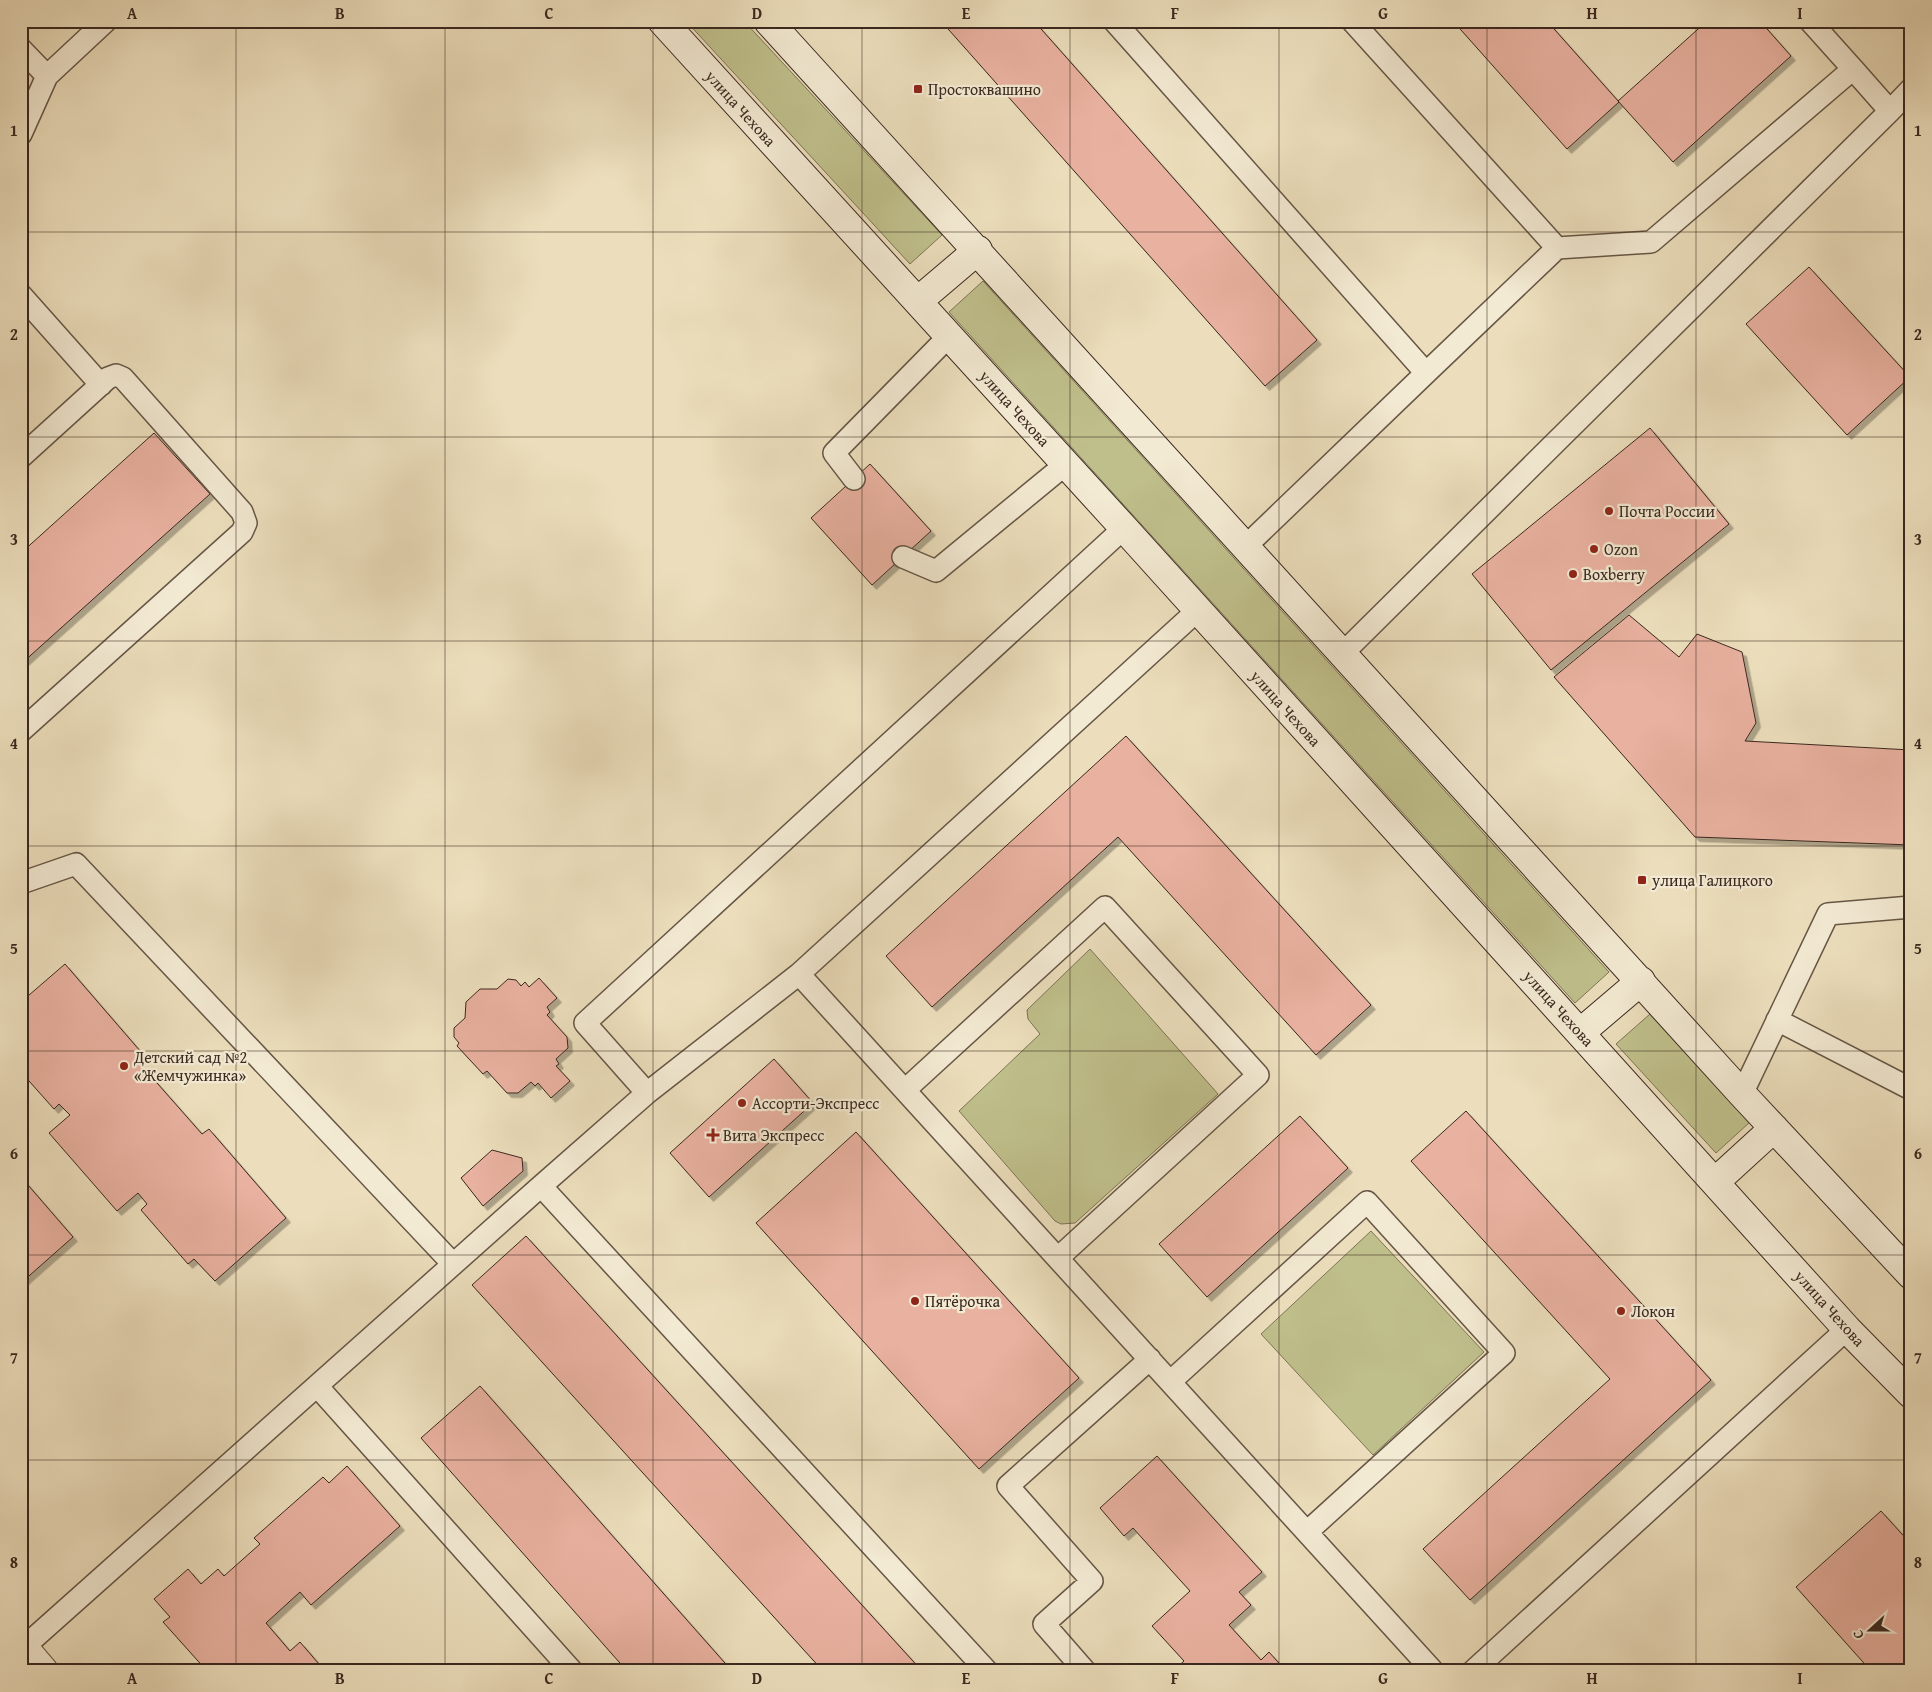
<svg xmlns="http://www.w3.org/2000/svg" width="1932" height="1692" font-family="'Gentium Book Plus',serif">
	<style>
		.green { fill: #bfbf8b; stroke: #7c7455 }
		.building { fill: #e9b1a0; stroke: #3a281f; filter: url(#shadow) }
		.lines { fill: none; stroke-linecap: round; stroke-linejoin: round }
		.lane-casing { stroke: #665646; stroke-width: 24 }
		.street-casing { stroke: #665646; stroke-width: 30 }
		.secondary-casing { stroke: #3a281f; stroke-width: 30 }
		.lane { stroke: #f3ead3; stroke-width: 21 }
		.street { stroke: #f3ead3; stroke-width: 28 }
		.secondary { stroke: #f3ead3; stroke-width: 28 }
		.grid { fill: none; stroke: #3a281f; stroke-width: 1; stroke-opacity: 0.55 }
		.poi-dot { fill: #8f2418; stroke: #f3ead3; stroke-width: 2 }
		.labels { text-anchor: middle; stroke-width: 4.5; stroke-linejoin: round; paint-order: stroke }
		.poi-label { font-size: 16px; fill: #3a281f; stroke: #f3ead3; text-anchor: start }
		.street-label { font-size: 16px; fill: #3a281f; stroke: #f3ead3 }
		.neatline { fill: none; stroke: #3a281f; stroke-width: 2 }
		.grid-label { font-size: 16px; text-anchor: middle; font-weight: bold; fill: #3a281f }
	</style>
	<defs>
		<filter id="shadow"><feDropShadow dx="4.5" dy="4.5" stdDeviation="0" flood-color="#0004"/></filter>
	</defs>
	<rect width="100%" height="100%" fill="#ecdebc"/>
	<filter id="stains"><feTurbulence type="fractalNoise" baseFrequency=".004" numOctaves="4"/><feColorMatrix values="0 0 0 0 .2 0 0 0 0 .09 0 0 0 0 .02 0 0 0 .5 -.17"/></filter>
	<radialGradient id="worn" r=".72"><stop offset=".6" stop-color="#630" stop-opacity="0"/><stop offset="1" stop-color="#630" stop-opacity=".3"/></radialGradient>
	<!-- green -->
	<path class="green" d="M686,21h58l198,214 -32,29z
		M983,281l626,691 -34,31 -626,-691z
		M1090,949l128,145 -143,129 -14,1 -6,-3 -96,-110 81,-77 -12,-15 -1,-9z
		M1650,1014l100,108 -34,31 -100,-109z
		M1371,1231l113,121 -111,103 -112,-121z"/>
	<!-- building -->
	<path class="building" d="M941,21h93l283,319 -52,46z
		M1453,21h94l72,81 -52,47z
		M1707,21h53l31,35 -118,106 -55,-61z
		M1809,267l101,110 -63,58 -101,-111z
		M1650,428l79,96 -178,146 -79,-96z
		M154,433l56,61 -189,170v-111z
		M870,464l61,67 -59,54 -61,-67z
		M1629,615l50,42 18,-23 45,18 14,71 -11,18 166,9v95l-216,-8 -141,-160z
		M1126,736l245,269 -55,50 -198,-218 -186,170 -46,-51z
		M65,964l76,88 -6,6 67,76 7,-5 77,89 -71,63 -21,-22 -6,5 -47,-54 6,-6 -9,-11 -21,18 -68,-78 21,-18 -11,-11 -5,5 -33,-37v-70z
		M539,978l18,20 -10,9 3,5 -3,3 20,22 1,11 -12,11 3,5 -3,2 14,15 -19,17 -13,-15 -3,3 -4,-4 -13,11h-11l-20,-22 -4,3 -26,-28 2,-3 -5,-6v-9l11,-10 1,-16 14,-13h17l11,-10 8,1 5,6 4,-4 4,5z
		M774,1059l39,44 -104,94 -39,-44z
		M1466,1111l245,269 -241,220 -47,-51 187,-170 -199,-218z
		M1300,1116l48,52 -141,129 -48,-53z
		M856,1132l223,246 -100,91 -223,-246z
		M492,1150l30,8 1,13 -40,35 -22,-28z
		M21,1177l52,60 -52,46z
		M526,1236l396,435h-99l-351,-386z
		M480,1386l252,285h-105l-206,-233z
		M1157,1456l105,116 -23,20 12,13 -22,20 32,35 8,-8 17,19h-113l11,-10 -32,-35 38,-35 -57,-63 -9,8 -24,-28z
		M347,1466l53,60 -89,79 -11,-13 -34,31 24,28 10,-9 25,29h-118l-44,-49 7,-5 -16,-18 34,-30 13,15 17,-15 6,7 36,-32 -6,-6 69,-61 6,6z
		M1881,1511l30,33v127h-40l-75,-84z"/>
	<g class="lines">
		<!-- lane casing -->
		<g class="lane-casing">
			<path id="lane" d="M1114,21l312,352 -180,173
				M1352,21l205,227
				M21,49l26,27 59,-55
				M1853,69l37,42 21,-22
				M21,134l26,-58
				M21,295l80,90
				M1426,373l131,-125 94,-6 202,-173 -43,-48
				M21,457l87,-79 8,-3 7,3 119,134 4,11 -4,9 -221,199
				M854,479l-20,-26 115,-117
				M903,557l33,14 130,-107
				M1343,653l547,-542
				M21,883l55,-19 377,400
				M799,974l634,697
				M1777,1020l134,69
				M905,1090l200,-183 153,168 -200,183
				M647,1093l-62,-70 539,-495
				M1742,1094l86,-180 83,-7
				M541,1186l446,485
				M1170,1382l197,-180 137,151 -197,179
				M317,1386l255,285
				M24,1647l517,-461 106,-93 152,-119 399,-364
				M1085,1671l-41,-47 48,-43 -84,-95 142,-127
				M1473,1671l374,-342"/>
		</g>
		<!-- street casing -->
		<g class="street-casing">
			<path id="street" d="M21,1644l23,27"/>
		</g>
		<!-- secondary casing -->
		<g class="secondary-casing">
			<path id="secondary" d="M662,21l462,507 723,801 64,65
				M768,21l974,1073 169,181
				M918,301l60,-51
				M1581,1032l60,-51
				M1715,1182l59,-54"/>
		</g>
		<!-- lane -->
		<use href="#lane" class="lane"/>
		<!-- street -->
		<use href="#street" class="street"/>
		<!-- secondary -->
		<use href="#secondary" class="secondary"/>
	</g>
	<!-- grid -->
	<path class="grid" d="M236,21v1650M445,21v1650M653,21v1650M862,21v1650M1070,21v1650M1279,21v1650M1487,21v1650M1696,21v1650M21,232h1890M21,437h1890M21,641h1890M21,846h1890M21,1051h1890M21,1255h1890M21,1460h1890"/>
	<!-- markers -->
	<g class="poi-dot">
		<rect x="913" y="84" width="10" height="10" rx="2.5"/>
		<circle cx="1609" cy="511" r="5"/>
		<circle cx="1594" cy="549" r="5"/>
		<circle cx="1573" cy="574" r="5"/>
		<rect x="1637" y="875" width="10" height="10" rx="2.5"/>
		<circle cx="124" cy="1066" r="5"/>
		<circle cx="742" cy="1103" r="5"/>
		<path d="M710.5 1127.5h5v5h5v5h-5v5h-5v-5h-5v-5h5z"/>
		<circle cx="915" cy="1301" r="5"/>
		<circle cx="1621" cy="1311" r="5"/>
	</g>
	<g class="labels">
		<!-- poi labels -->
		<g class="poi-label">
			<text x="928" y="95">Простоквашино</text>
			<text x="1619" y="517">Почта России</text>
			<text x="1604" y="555">Ozon</text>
			<text x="1583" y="580">Boxberry</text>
			<text x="1652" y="886">улица Галицкого</text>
			<text x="134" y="1063">Детский сад №2<tspan x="134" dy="18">«Жемчужинка»</tspan></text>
			<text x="752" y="1109">Ассорти-Экспресс</text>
			<text x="723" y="1141">Вита Экспресс</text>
			<text x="925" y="1307">Пятёрочка</text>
			<text x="1631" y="1317">Локон</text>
		</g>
		<!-- street labels -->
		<g class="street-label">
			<text transform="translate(741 108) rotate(48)" y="6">улица Чехова</text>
			<text transform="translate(1015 408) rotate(48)" y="6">улица Чехова</text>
			<text transform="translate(1286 708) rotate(48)" y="6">улица Чехова</text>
			<text transform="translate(1559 1008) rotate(48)" y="6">улица Чехова</text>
			<text transform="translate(1830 1308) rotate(48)" y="6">улица Чехова</text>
		</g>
	</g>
	<!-- margin -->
	<rect width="1932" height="1692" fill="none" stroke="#ecdebc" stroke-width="55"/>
	<!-- north arrow -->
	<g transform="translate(1870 1630) rotate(249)" stroke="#f3ead3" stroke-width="4" paint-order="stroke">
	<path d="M0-4L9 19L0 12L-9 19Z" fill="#3a281f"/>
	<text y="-8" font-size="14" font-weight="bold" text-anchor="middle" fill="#3a281f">С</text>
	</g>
	<rect x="28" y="28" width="1876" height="1636" class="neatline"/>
	<g class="grid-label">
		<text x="132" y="19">A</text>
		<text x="340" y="19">B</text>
		<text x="549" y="19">C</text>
		<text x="757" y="19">D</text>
		<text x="966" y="19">E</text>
		<text x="1175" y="19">F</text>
		<text x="1383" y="19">G</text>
		<text x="1592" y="19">H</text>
		<text x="1800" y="19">I</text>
		<text x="14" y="136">1</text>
		<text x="1918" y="136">1</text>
		<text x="14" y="340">2</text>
		<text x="1918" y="340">2</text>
		<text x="14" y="545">3</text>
		<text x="1918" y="545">3</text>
		<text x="14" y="749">4</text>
		<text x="1918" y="749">4</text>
		<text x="14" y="954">5</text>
		<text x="1918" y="954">5</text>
		<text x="14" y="1159">6</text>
		<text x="1918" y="1159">6</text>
		<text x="14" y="1363">7</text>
		<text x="1918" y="1363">7</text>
		<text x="14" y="1568">8</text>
		<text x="1918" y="1568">8</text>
		<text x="132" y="1684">A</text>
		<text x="340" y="1684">B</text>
		<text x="549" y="1684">C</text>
		<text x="757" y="1684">D</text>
		<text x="966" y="1684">E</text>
		<text x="1175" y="1684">F</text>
		<text x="1383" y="1684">G</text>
		<text x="1592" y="1684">H</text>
		<text x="1800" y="1684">I</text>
	</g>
	<rect width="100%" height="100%" filter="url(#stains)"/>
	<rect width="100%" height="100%" fill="url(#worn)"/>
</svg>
